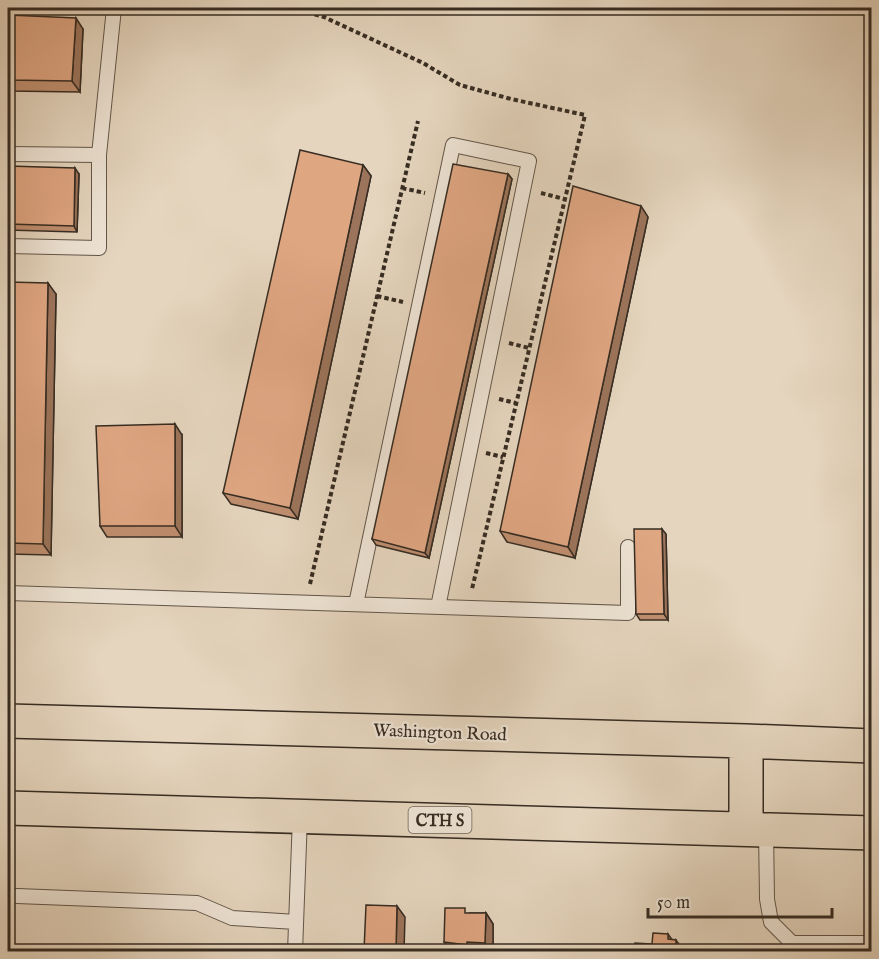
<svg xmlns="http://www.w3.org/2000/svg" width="879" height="959" font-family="'IM FELL English',serif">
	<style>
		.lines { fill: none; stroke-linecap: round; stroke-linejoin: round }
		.service-casing { stroke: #625649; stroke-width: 16 }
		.primary-casing { stroke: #362c22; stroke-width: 36 }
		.path { stroke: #362c22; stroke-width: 4; stroke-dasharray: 4.5 3; stroke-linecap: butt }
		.service { stroke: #eee4d5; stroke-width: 14 }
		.primary { stroke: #e5d5be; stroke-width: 33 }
		.wall { fill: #c08f70; stroke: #362c22; stroke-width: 1.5 }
		.shaded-wall { fill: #9c745b; stroke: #362c22; stroke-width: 1.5 }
		.building { fill: #dfa682; stroke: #362c22; stroke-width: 1.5 }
		.labels { text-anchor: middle; stroke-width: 4.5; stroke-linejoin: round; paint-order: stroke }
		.shield { fill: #eee4d5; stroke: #6d6358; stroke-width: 1.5 }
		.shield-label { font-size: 16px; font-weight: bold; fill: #362c22 }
		.street-label { font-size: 18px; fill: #362c22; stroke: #eee4d5 }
	</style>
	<rect width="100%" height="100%" fill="#e5d5be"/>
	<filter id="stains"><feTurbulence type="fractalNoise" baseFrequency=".00333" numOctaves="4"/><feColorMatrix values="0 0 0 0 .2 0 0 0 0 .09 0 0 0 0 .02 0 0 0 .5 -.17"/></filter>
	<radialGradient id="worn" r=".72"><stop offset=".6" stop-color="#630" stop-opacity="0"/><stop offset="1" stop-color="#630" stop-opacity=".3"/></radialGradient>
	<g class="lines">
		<!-- service casing -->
		<g class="service-casing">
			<path id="service" d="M8,154l91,1v93l-91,-2
				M99,155l15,-147
				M8,593l620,20v-66
				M356,604l97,-459 76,16 -91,446
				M766,830l1,69 4,23 21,21h80
				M17,896l180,7 35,15 64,4
				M295,952l5,-136"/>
		</g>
		<!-- primary casing -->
		<g class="primary-casing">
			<path id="primary" d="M8,721l738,20 126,5
				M746,741v88
				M8,808l864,25"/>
		</g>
		<!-- path -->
		<path class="path" d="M293,8l31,9 99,46 37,22 51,14 74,16 -113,474
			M402,188l23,5
			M541,193l23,6
			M377,296l26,6
			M509,343l20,5
			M499,399l17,4
			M486,453l17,4
			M310,584l108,-463"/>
		<!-- service -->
		<use href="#service" class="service"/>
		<!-- primary -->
		<use href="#primary" class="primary"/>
	</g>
	<!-- wall -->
	<path class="wall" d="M8,15l75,14 -3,63 -72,-1z
		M363,165l8,11 -73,343 -67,-15 -8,-11z
		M8,166l71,8 -2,58 -69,-2z
		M508,174l4,5 -83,379 -53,-13 -4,-6z
		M648,217l-73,341 -68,-16 -7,-11z
		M8,282l48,12 -5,261 -43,-1z
		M182,435v102h-75l-7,-11z
		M666,534l2,86h-28l-4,-6z
		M469,913h17l7,11v27h-42l-7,-9z"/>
	<!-- shaded-wall -->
	<path class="shaded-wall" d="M76,18l7,11 -3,63 -8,-11z
		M363,165l8,11 -73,343 -8,-11z
		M75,168l4,6 -2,58 -3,-6z
		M508,174l4,5 -83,379 -4,-5z
		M641,206l7,11 -73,341 -7,-11z
		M48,283l8,11 -5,261 -8,-11z
		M175,424l7,11v102l-7,-11z
		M662,529l4,5 2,86 -4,-6z
		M397,906l8,11 -1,34h-8z
		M486,913l7,11v27h-2l-6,-8z
		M668,934l8,11v-5l8,11h-8l-8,-12z"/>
	<!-- building -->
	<path class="building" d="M8,15l68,3 -4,63 -64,-1z
		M300,150l63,15 -73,343 -67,-15z
		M453,164l55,10 -83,379 -53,-14z
		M8,166l67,2 -1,58 -66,-2z
		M573,186l68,20 -73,341 -68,-16z
		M8,282l40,1 -5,261 -35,-1z
		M175,424v102h-75l-4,-100z
		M634,529h28l2,85h-28z
		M366,905l31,1 -1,45h-32z
		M445,908h20v5h21l-1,30 -18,-1v3l-23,-3z
		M653,933l15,1v5l8,1v11h-41v-8l17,1z"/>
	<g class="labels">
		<!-- shield labels -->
		<rect class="shield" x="408.5" y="807" width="63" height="26" rx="4.5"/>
		<g class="shield-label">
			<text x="440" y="826">CTH S</text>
		</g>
		<!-- street labels -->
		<g class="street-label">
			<text transform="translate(440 732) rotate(2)" y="6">Washington Road</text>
		</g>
	</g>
	<!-- margin -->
	<rect width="879" height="959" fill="none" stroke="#e5d5be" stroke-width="30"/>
	<rect x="9" y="9" width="861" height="941" fill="none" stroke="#362c22" stroke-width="3"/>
	<rect x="15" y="15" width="849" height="929" fill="none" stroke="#362c22" stroke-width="1.5"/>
	<!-- scale -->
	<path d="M648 908v9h184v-9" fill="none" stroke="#362c22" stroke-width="3"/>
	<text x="657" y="908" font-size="18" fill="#362c22" stroke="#eee4d5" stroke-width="4.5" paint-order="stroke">50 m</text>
	<rect width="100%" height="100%" filter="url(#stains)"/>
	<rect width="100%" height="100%" fill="url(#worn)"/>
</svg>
